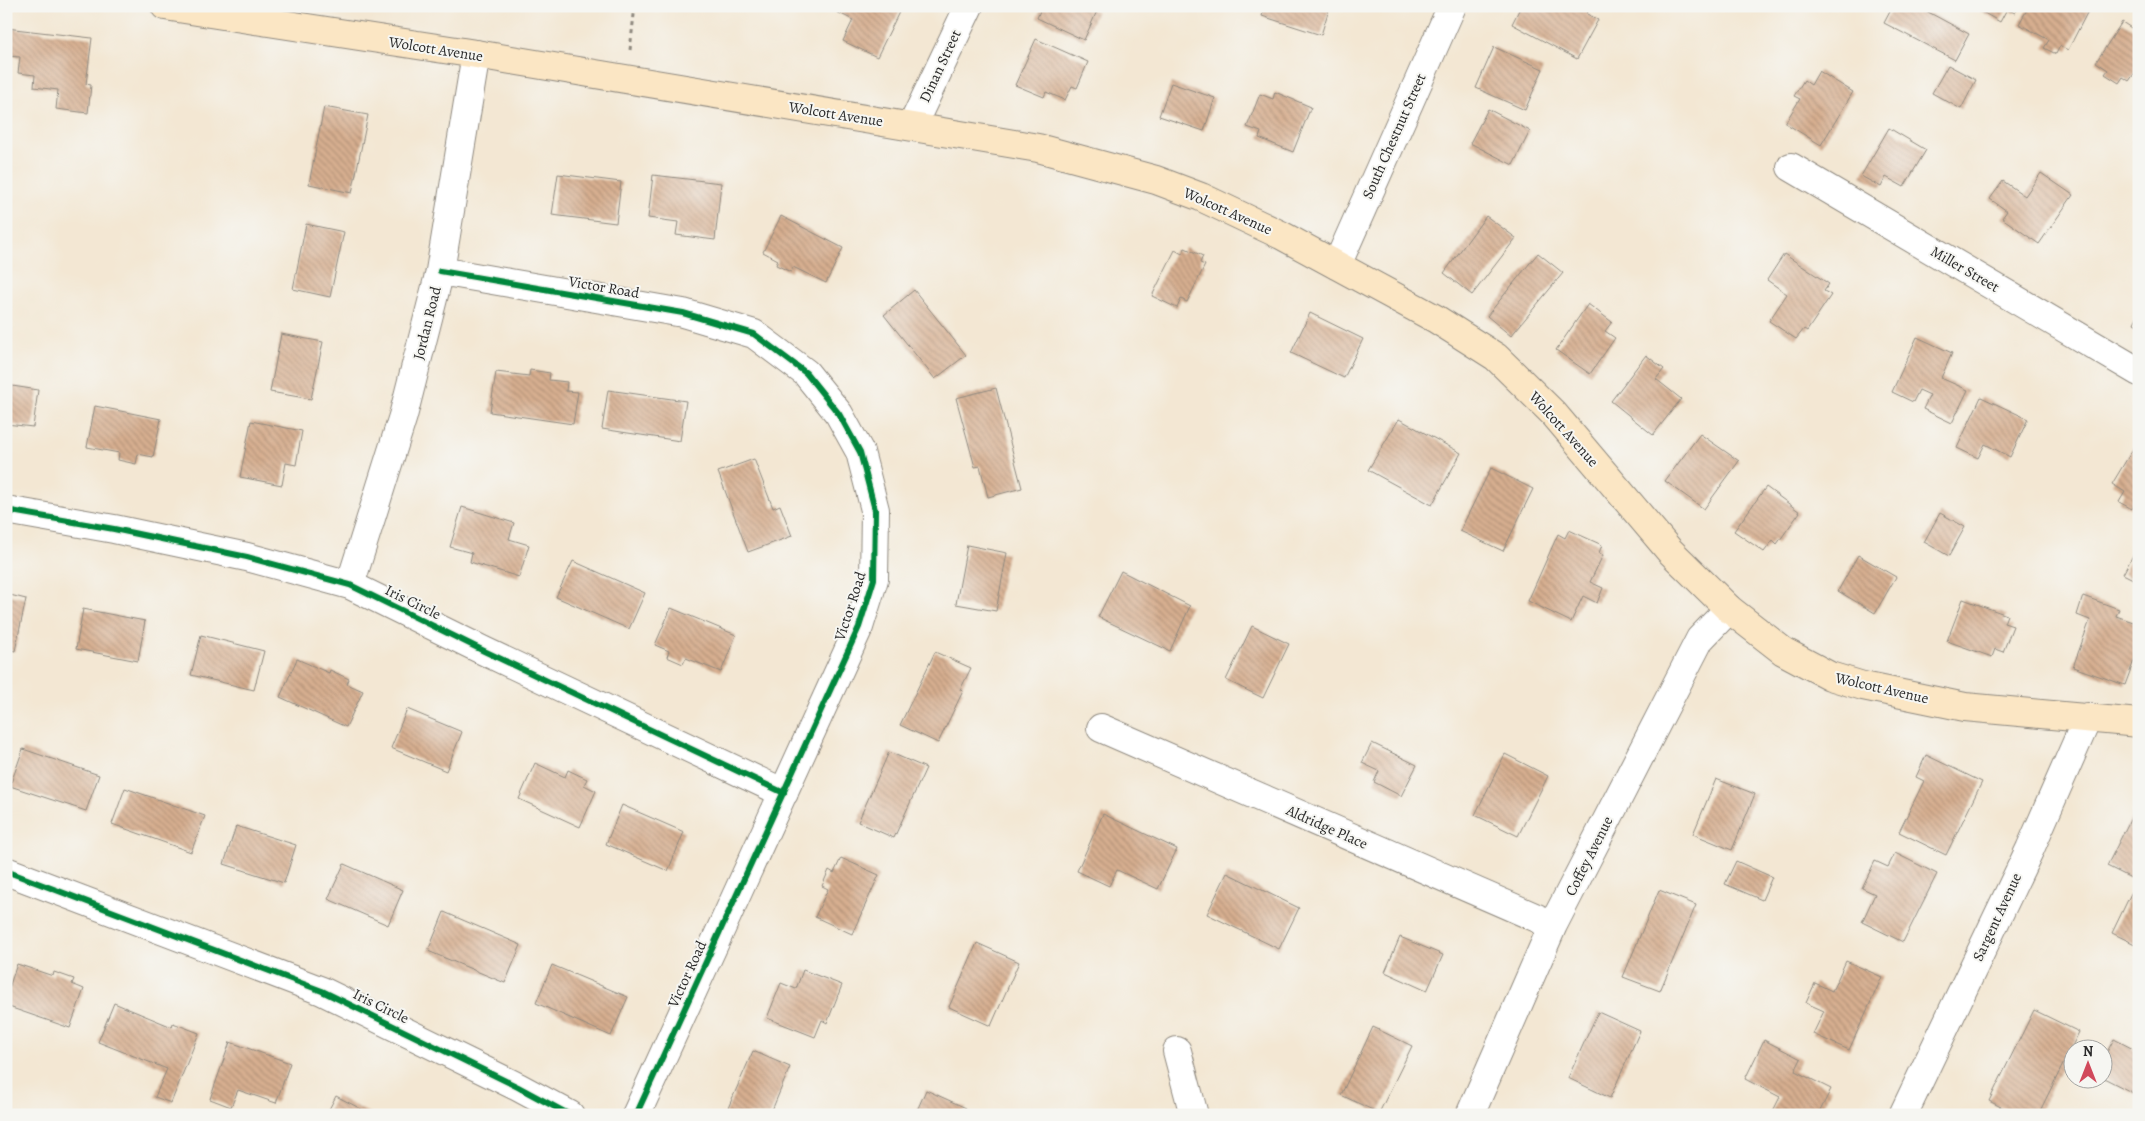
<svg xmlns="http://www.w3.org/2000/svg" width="2145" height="1121" font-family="Alegreya,serif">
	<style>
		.building { fill: url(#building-back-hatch) }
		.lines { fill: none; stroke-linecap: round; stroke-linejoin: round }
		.minor-casing { stroke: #8f897f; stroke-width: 30 }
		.secondary-casing { stroke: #8f897f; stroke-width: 30 }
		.path { stroke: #8f897f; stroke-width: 3; stroke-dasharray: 4 4; stroke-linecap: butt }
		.minor { stroke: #fff; stroke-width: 28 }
		.secondary { stroke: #fbe6c4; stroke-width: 28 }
		.cycleway-casing { stroke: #f6f6f2; stroke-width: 9 }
		.cycleway { stroke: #00873e; stroke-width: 6 }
		.labels { text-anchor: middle; stroke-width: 4; stroke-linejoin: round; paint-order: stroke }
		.street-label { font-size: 15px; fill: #2b2b2b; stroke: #f6f6f2 }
	</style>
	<defs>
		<pattern id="building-back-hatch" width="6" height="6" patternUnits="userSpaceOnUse" patternTransform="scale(1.25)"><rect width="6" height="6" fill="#d7af90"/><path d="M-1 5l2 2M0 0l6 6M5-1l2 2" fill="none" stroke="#af8f76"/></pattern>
	</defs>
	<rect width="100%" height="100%" fill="#f6f6f2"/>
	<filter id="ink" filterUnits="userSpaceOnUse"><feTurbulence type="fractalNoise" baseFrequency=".02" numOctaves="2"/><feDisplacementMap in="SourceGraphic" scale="10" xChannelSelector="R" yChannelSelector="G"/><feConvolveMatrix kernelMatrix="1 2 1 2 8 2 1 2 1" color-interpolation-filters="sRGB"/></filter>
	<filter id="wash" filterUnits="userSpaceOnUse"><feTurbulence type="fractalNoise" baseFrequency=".0096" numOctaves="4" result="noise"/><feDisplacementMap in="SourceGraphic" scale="20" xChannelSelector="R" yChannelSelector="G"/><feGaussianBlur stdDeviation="1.12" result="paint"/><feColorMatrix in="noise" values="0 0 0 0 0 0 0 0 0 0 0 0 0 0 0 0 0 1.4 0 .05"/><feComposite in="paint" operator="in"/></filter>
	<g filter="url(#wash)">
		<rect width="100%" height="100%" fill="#f3e7d3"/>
		<g id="blocks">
			<!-- building -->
			<path class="building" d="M838,6h64l-25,51 -34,-16 10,-21 -18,-9z
				M1042,6h45l10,5 -13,29 -47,-22z
				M1265,6h65l-9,29 -59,-19z
				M1521,6h59l8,5 -1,3 11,6 -21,39 -65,-35z
				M1893,6h24l52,28 -14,26 -71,-37z
				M1972,6h47l-4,7 -8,-4 -7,13z
				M2029,6h55l5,3 -21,41 -8,-4 -4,8 -12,-6 5,-8 -30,-16z
				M2122,22l17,11v34l-10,14 -6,-4 -4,6 -14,-9 3,-4 -12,-8z
				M6,28l86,10 -6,46 5,1 -3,28 -32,-4 2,-19 -24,-3 1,-12 -17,-2 2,-16 -14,-1z
				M1036,39l52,23 -11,26 -5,-2 -7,14 -19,-8 -2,5 -29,-12z
				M1494,47l49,22 -18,41 -49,-22z
				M1948,65l28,15 -15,29 -29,-16z
				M1819,71l34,21 -32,53 -36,-22 15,-24 -6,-3 10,-16 7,5z
				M1171,83l44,15 -11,33 -45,-15z
				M1275,92l36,15 -18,45 -34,-14 2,-6 -14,-5 13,-33 13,5z
				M324,107l44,8 -16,78 -43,-9z
				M1488,109l42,22 -17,34 -43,-22z
				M1889,128l37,22 -22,37 -18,-10 -5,10 -20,-11z
				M2041,173l32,22 -34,49 -37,-26 5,-7 -17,-12 13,-18 22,15z
				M558,174l63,8 -5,41 -64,-8z
				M653,175l68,8 -6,57 -39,-5 2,-13 -30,-4z
				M781,216l62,32 -17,35 -33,-16 -2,5 -15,-7 2,-5 -15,-8z
				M1486,216l30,22 -44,57 -28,-22z
				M306,224l38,8 -14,65 -37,-8z
				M1185,248l18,8 -3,7 5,2 -18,37 -6,-3 -4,9 -25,-12 23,-46 7,4z
				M1538,253l25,20 -52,63 -24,-20z
				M1784,254l45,30 -5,7 7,4 -24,36 -3,-2 -8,10 -27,-18 18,-27 -20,-14z
				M914,290l52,65 -31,24 -51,-64z
				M1588,304l24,18 -7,9 10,7 -25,36 -34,-24z
				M1310,313l53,26 -19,39 -53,-25z
				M2139,313v13l-5,-3z
				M281,334l42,8 -12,57 -41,-7z
				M1917,337l35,16 -11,25 27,12 -16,33 -29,-14 7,-14 -11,-5 -6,12 -21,-10z
				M1646,355l18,14 -8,10 25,20 -28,36 -42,-34z
				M530,370l20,3 -1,7 18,2 -1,9 12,1 -5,32 -83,-12 6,-40 33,4z
				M6,385l32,5 -5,37 -27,-3z
				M996,388l26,100 -34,9 -8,-31 -5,1 -19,-69z
				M608,390l78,11 -6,40 -78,-12z
				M1981,397l47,22 -18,38 -25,-13 -7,14 -21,-10z
				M95,406l66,13 -8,38 -15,-3 -2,10 -18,-4 1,-7 -32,-6z
				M1399,419l62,34 -29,52 -64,-35z
				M251,421l51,10 -6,34 -10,-2 -4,22 -42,-8z
				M1700,434l39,27 -35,48 -39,-28z
				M2139,439v67l-4,-2 -3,5 -13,-7 6,-10 -13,-8z
				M754,459l19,49 7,-3 12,31 -44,16 -30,-80z
				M1491,468l42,21 -30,62 -43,-20z
				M1766,487l34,25 -23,32 -4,-4 -9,12 -30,-21z
				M462,507l52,16 -5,16 20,6 -10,32 -49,-15 2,-9 -22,-6z
				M1940,513l25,14 -16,29 -25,-14z
				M1569,530l33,15 -3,8 4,2 -13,27 13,6 -6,15 -14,-7 -12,26 -43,-21 30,-67 7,4z
				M2139,544v38l-16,-8z
				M967,545l40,8 -11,58 -40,-7z
				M1858,555l38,22 -21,36 -37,-22z
				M573,561l72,32 -16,36 -73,-32z
				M1121,571l69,35 -20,45 -72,-34z
				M6,594l20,5 -11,52 -9,-2z
				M2083,596l36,13 -3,7 23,8v23l-14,38 -52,-18 17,-47 -13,-5z
				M1963,599l44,16 -3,8 9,3 -10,26 -8,-3 -3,8 -45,-16z
				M671,608l65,27 -15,37 -35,-14 -3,6 -16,-7 2,-6 -14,-6z
				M83,609l62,12 -7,40 -62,-12z
				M1252,626l37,18 -26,54 -37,-18z
				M201,635l63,16 -10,39 -63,-15z
				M935,652l36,16 -11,22 3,1 -25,52 -38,-18z
				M297,659l32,14 1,-3 19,9 -2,5 16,7 -17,36 -66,-30z
				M407,709l55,23 -16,39 -55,-23z
				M1372,743l45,22 -16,31 -27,-14 5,-11 -17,-8z
				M23,749l76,26 -13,36 -76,-25z
				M889,752l37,16 -32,70 -36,-16z
				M1505,754l43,22 -30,60 -43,-21z
				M1926,755l56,27 -36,73 -47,-23 25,-51 -8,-4z
				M535,763l30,14 3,-7 19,9 -3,6 12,6 -16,36 -61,-28z
				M1716,779l39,15 -23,56 -39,-16z
				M125,788l80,28 -14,36 -79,-28z
				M622,805l62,27 -16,39 -62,-27z
				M2139,811v135l-27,-13 25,-52 -30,-15 26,-52z
				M1103,814l74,35 -19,40 -41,-19 -8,16 -32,-15z
				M236,826l60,19 -12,38 -60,-19z
				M1895,853l42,21 -34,68 -41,-20 13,-28 -13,-6 13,-27 13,6z
				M841,858l38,17 -27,59 -37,-17 13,-28 -6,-3 7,-16 5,3z
				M1736,861l36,16 -10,23 -37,-16z
				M344,864l59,26 -15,35 -60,-26z
				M1227,873l72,35 -20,41 -72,-35z
				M1659,890l37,15 -36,86 -37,-14z
				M444,912l77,33 -16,38 -77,-32z
				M1400,937l43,18 -16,36 -42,-19z
				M977,943l42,19 -28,64 -42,-19z
				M1846,961l36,16 -33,73 -36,-16 11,-23 -18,-8 9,-20 17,8z
				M17,964l36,12 1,-4 20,7 -2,5 12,5 -14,39 -64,-22v-9z
				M552,965l76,32 -17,39 -75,-33z
				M803,970l39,15 -15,38 -5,-3 -7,17 -48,-19 14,-35 15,6z
				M114,1003l58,24 1,-4 26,10 -28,70 -16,-6 12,-28 -69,-27z
				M2034,1010l45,22 -41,83h-21l-28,-14z
				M1598,1012l42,19 -30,67 -42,-20z
				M1373,1027l39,19 -33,67 -38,-18z
				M2114,1039l25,13 -2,43 -35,-18v-16z
				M1764,1040l37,19 -6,12 36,18 -13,26h-47l9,-18 -35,-18z
				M230,1042l60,21 -14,40 -38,-13 -7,17 -21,-8z
				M753,1051l37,16 -20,48h-45z
				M926,1090l40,18 -3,7h-48z
				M336,1096l37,19h-47z"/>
		</g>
	</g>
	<g filter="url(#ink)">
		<use href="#blocks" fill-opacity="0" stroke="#8f897f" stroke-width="1"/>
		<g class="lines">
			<!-- minor casing -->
			<g class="minor-casing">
				<path id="minor" d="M912,126l57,-120
					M1791,167l348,205
					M1337,265l115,-259
					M440,271l243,42 71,21 52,39 33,41 21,38 15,58 -1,69 -15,48 -223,488
					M6,510l108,19 133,28 103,28 134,66 300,142
					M350,585l53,-169 37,-145 36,-217
					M1101,728l452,197
					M6,871l316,120 196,96 52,28
					M1177,1051l17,64
					M1470,1115l83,-190 147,-286 29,-30
					M1903,1115l127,-266 58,-132"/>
			</g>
			<!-- secondary casing -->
			<g class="secondary-casing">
				<path id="secondary" d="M165,6l311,48 562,94 118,32 45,17 80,38 155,84 60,38 58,57 115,136 60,59 54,42 47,25 33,10 102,21 174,16"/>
			</g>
			<!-- path -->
			<path class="path" d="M630,50l5,-44"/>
			<!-- minor -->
			<use href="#minor" class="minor"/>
			<!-- secondary -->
			<use href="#secondary" class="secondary"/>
			<!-- cycleway casing -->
			<g class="cycleway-casing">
				<path id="cycleway" d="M440,271l243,42 71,21 52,39 33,41 21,38 15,58 -1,69 -15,48 -223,488
					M6,510l108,19 133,28 103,28 134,66 300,142
					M6,871l316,120 196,96 52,28"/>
			</g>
			<!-- cycleway -->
			<use href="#cycleway" class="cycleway"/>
		</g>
	</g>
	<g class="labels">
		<!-- street labels -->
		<g class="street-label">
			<text transform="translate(436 49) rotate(9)" y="5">Wolcott Avenue</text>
			<text transform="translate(940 66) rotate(-65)" y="5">Dinan Street</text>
			<text transform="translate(836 114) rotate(9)" y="5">Wolcott Avenue</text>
			<text transform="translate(1394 136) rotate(-66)" y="5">South Chestnut Street</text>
			<text transform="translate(1228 211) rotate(24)" y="5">Wolcott Avenue</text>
			<text transform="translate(1965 269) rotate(30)" y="5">Miller Street</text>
			<text transform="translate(604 287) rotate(10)" y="5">Victor Road</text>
			<text transform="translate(427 323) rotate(-76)" y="5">Jordan Road</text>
			<text transform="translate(1564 429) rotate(48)" y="5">Wolcott Avenue</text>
			<text transform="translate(413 602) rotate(26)" y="5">Iris Circle</text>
			<text transform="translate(850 606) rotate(-72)" y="5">Victor Road</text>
			<text transform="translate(1882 688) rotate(13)" y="5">Wolcott Avenue</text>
			<text transform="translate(1327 827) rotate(24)" y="5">Aldridge Place</text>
			<text transform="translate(1589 856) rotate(-63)" y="5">Coffey Avenue</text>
			<text transform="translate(1997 917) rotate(-65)" y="5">Sargent Avenue</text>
			<text transform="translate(687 974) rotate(-65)" y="5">Victor Road</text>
			<text transform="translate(381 1006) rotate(26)" y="5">Iris Circle</text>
		</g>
	</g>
	<!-- margin -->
	<rect width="2145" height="1121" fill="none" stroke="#f6f6f2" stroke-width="25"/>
	<!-- north arrow -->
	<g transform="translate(2088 1064)"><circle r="24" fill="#f6f6f2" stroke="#a5a5a2"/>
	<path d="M0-4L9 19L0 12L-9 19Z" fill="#d1495b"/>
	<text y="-8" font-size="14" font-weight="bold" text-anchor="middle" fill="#2b2b2b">N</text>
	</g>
</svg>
